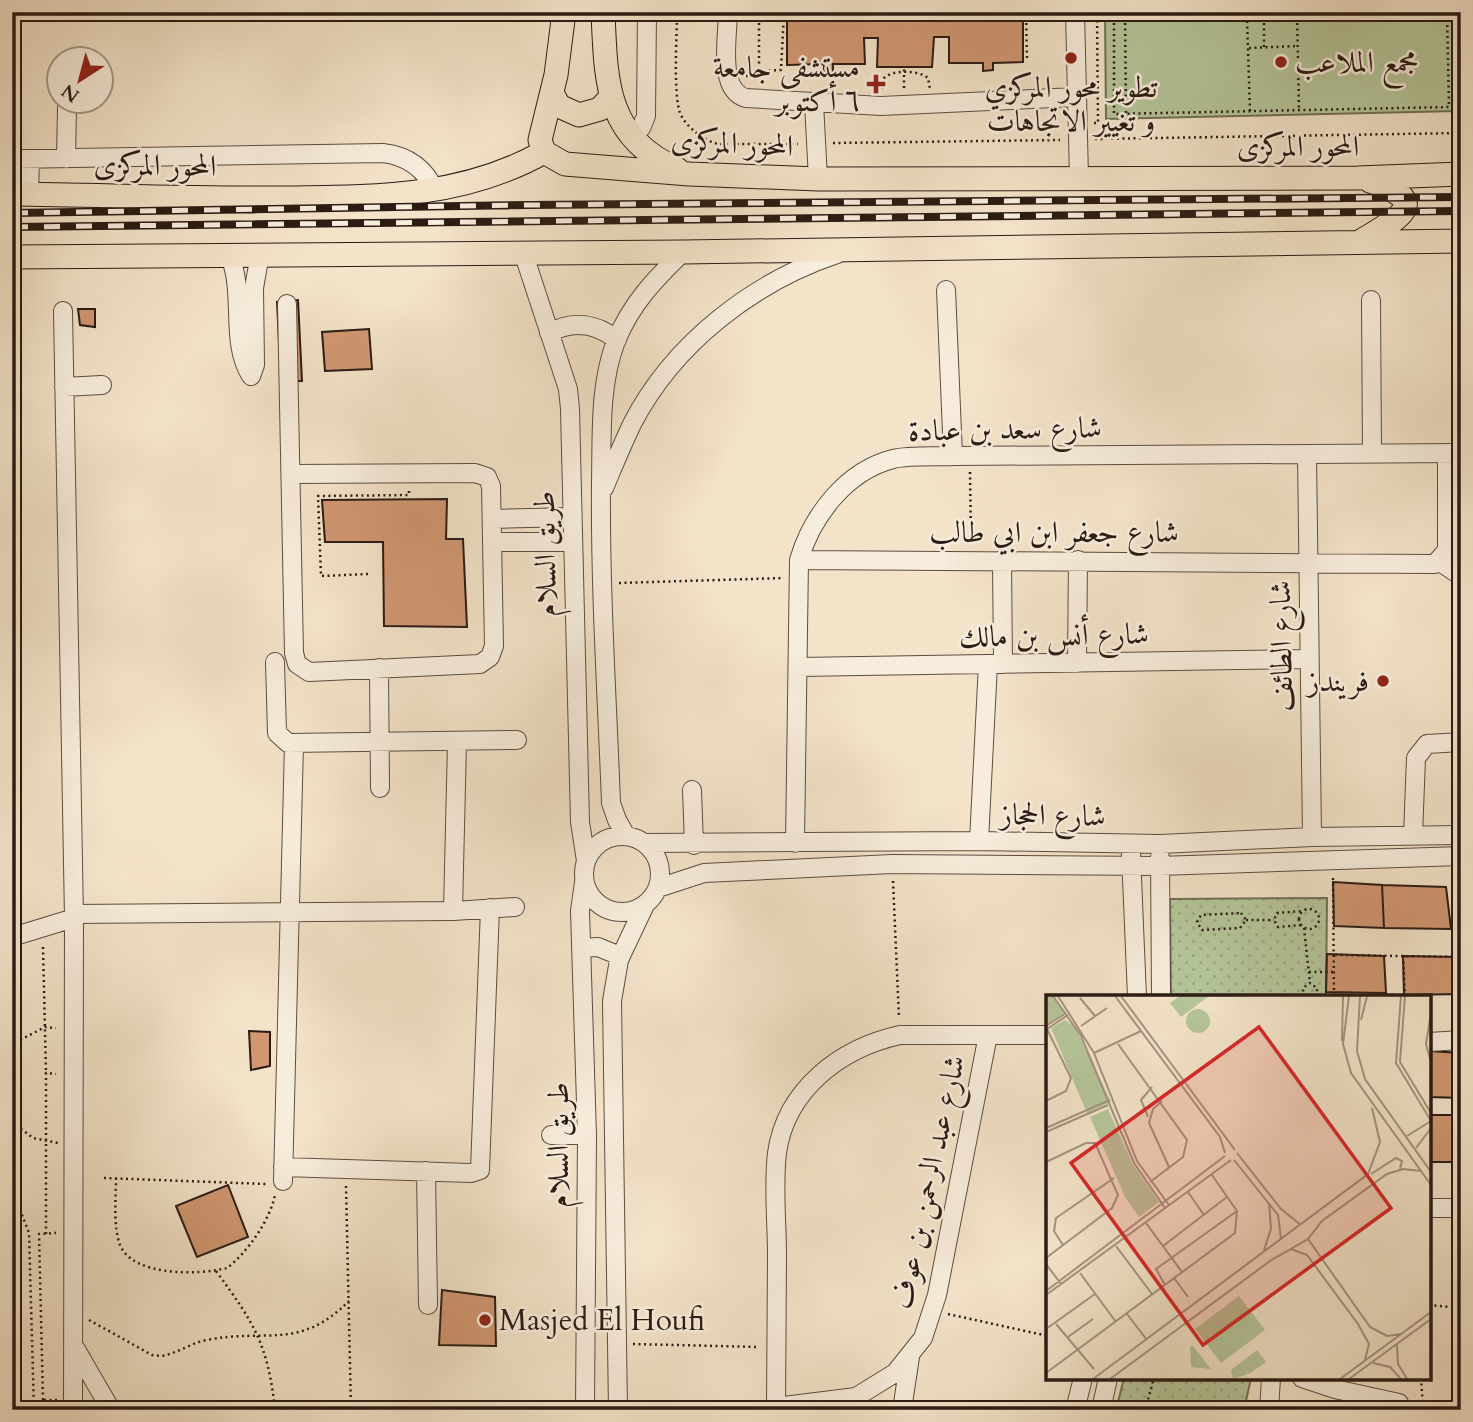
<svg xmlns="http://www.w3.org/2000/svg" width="1473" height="1422" font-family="Cardo,Amiri,serif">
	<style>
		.grass { fill: url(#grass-dots); stroke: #707057; stroke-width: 2 }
		.garden { fill: #b5c59a; stroke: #707057; stroke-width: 2 }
		.building { fill: #d09772; stroke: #2a1b14; stroke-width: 2 }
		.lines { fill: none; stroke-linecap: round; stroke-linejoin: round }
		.minor-casing { stroke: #5c4d41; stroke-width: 20 }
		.major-casing { stroke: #2a1b14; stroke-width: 25 }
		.path { stroke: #2a1b14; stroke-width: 2.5; stroke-dasharray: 2 3.5; stroke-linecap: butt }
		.minor { stroke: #f7eddc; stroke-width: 18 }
		.major { stroke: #f3e3c9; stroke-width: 23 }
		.rail-casing { stroke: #2a1b14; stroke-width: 8 }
		.rail { stroke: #f7eddc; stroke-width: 5; stroke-dasharray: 16; stroke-linecap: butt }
		.poi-dot { fill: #8f2418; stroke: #f7eddc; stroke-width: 2.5 }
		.labels { text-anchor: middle; stroke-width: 5; stroke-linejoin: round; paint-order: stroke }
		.poi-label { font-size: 30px; fill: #2a1b14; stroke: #f7eddc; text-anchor: start }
		.street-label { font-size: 30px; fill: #2a1b14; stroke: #f7eddc }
		.inset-road { fill: none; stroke: #a39381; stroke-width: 2 }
		.view { fill: #d62828; fill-opacity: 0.15; stroke: #d62828; stroke-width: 3.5 }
		.inset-edge { fill: none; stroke: #2a1b14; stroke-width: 3.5 }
	</style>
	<defs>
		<pattern id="grass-dots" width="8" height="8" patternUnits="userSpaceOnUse" patternTransform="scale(1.75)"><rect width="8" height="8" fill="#b5c59a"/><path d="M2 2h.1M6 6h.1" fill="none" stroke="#9ca984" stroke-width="1.8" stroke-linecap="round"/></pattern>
	</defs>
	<rect width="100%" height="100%" fill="#f3e3c9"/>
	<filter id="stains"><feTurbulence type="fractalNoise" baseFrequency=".00286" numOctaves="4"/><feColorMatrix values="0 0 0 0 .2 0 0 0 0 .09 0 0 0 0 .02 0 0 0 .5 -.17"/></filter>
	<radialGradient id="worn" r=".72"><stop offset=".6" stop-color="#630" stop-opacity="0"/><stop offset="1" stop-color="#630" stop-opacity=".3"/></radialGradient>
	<!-- grass -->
	<path class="grass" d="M1327,898l-1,99h-155l-1,-98z
		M1124,1378h127l-7,32h-128z"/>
	<!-- garden -->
	<path class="garden" d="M1105,12h350l2,99 -351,8z"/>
	<!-- building -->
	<path class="building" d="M787,12h32v9h19v-9h26v9h14v-9h57v8h14v-8h29v5l17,-1v-4h28v50l-30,1v7l-10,1v-8h-34v-26h-15l-2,30h-55l1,-29h-14l1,26h-32v10h-9v-10l-37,1z
		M298,300l4,81h-21l-4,-79z
		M78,309h17v18l-15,-2z
		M369,329l3,40 -47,2 -3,-39z
		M447,499l-1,40h17l4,88 -83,-1 -1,-84h-58l-3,-42z
		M1333,882l49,3 2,43 -50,-2z
		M1382,885l64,2 5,42 -67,-1z
		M1327,954l57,2 2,37 -60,-1z
		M1403,956l58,1v37l-57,1z
		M249,1031l21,1v34l-19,4z
		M12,1048l8,14 -8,7z
		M1429,1051l32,2v45l-32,-1z
		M1429,1115h32v47h-32z
		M228,1185l20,52 -51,20 -21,-51z
		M442,1290l53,7 1,49 -57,-1z"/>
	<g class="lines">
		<!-- minor casing -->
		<g class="minor-casing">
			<path id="minor" d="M728,12c0,24 -11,78 18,86l135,8 195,-9
				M1075,12l4,166
				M814,103l4,76
				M632,137l9,-9 5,-12 1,-104
				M12,159l371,-6c25,3 42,15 52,38
				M66,159l1,-51
				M29,194l1,-35
				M523,252l45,137 2,20 10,413 6,39
				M229,254c17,39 0,87 22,122
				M946,290l7,166
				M1371,300l1,153
				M287,304l7,349 3,11 12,8 171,-8 10,-7 4,-11 -3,-160 -4,-9 -12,-4 -184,1
				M63,311l11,607 -1,492
				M549,333c24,-13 47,-10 68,7
				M251,376l4,-11 -1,-77 6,-34
				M64,387l38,-2
				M1307,454l5,383
				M604,488c9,-21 18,-43 28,-64 41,-80 121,-142 205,-170
				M492,519l80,-2
				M492,542h81
				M799,560l636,4 12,-14v-97
				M1002,560l1,104
				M1440,562l21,14
				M275,662l2,71 11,10 229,-3
				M1077,663l1,-103
				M799,667l510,-8
				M379,668l1,120
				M692,790l2,55
				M584 874a38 38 0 1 1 76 0a38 38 0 1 1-76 0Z
				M626,836l-9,-16 -6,-17c-4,-107 -11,-213 -10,-320 1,-47 -2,-98 15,-142 15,-37 39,-62 67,-89
				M1413,836l3,-78 11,-14 34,-2
				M979,841l9,-177
				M645,843l334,-2 181,3 152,-7 149,-2
				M795,843l4,-283c13,-44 47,-89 94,-101 18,-4 41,-2 60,-3l508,-3
				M1131,854l6,143
				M1160,857l1,140
				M584,882l-4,29 7,224 -2,275
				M658,888l46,-15 188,-9 267,2 302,-10
				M453,911l4,-168
				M74,914l379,-3 62,-4
				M12,937l62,-19
				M581,948l17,-1 22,9
				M1429,1042l32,-2
				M551,1135h36
				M283,1167l188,6 9,-3 10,-262
				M426,1171l2,134
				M283,1181l11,-437
				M1429,1208h32
				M74,1346l37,64
				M1302,1378l33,11 64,14
				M776,1407l80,-10 39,-24 28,-35 14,-43 51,-260
				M618,1410l-6,-409 7,-41 26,-55
				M776,1410c0,-52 1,-104 1,-155 0,-33 -4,-69 0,-102 9,-64 64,-105 123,-118h148
				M902,1410l8,-53
				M1075,1410l8,-32
				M1101,1410l7,-32
				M1269,1410l2,-32"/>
		</g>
		<!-- major casing -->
		<g class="major-casing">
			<path id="major" d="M603,12c3,69 2,125 74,157
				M552,93l7,13 20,9 21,-6 10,-11
				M544,152l21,12 124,10 129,5 540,-1 103,-4
				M544,152l-4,-12 16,-65 8,-63
				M12,194c91,1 182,5 273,4 91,-1 177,0 259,-46
				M1361,241c36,-22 74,-39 9,-60
				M12,257l671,-5 778,-11"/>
		</g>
		<!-- path -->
		<path class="path" d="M677,12c0,24 -4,80 3,101 6,14 23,27 38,31h80
			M759,12v59
			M1026,12l1,47
			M1114,12v102l335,-7 -2,-95
			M1125,12l1,101
			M1264,12v35
			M1297,12l2,98
			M1460,12l1,10
			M1249,48l49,-2
			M746,76h13v-5l22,-1 3,-58
			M904,88v-21
			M882,89l1,-10c9,-10 35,-9 45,-1l2,11
			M1250,111l-3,-91h17
			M1094,123h4l-1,-111
			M1095,139l366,-6
			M833,143l227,-3
			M970,472l1,71
			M368,574l-47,2 -3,-80 91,-1v-6
			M619,583l165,-5
			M1333,878l1,119
			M893,881l6,137
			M1299 919a10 10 0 1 1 20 0a10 10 0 1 1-20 0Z
			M1241,913l5,7 -6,8 -38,2 -5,-8 4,-7z
			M1246,920h28
			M1301,925l-23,2 -4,-7 3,-7 26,-2
			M1304,928l6,55
			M43,947l3,126
			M1335,955l126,2
			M1403,956l2,41
			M1309,972h25
			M1303,997v-9l7,-5 7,5v9
			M12,1035l6,6 27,-14 11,1
			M12,1122l21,16 25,5
			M104,1178l162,6
			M116,1178c0,20 -3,48 4,67 13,32 79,30 107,23 20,-15 43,-48 48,-73
			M346,1186l5,224
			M12,1189l17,44 5,177
			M46,1234v-161l10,1
			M216,1271c38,52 52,73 59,139
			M1429,1305l32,3
			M948,1314l100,22
			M89,1320l63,35 9,1c16,-2 29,-13 46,-16 60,-12 92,11 142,-39
			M633,1344l126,3
			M1421,1378l2,29
			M43,1400l-4,-166 17,-1
			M1415,1406l46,3
			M43,1410v-10h14
			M1145,1410l9,-32"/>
		<!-- minor -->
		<use href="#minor" class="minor"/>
		<!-- major -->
		<use href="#major" class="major"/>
		<!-- rail casing -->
		<g class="rail-casing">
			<path id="rail" d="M12,213l517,-8 932,-8
				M12,227l1449,-16"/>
		</g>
		<!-- rail -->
		<use href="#rail" class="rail"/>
	</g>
	<!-- markers -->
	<g class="poi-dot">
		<circle cx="1071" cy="58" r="7"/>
		<circle cx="1281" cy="62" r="7"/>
		<path d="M872.5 73.5h7v7h7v7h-7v7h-7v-7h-7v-7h7z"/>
		<circle cx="1383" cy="681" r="7"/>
		<circle cx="485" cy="1320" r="7"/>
	</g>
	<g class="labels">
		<!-- poi labels -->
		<g class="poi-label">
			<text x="1295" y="72">مجمع الملاعب</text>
			<text x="860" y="77" text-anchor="end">مستشفى جامعة<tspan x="860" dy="34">٦ أكتوبر</tspan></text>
			<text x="1071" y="97" text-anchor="middle">تطوير محور المركزي<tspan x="1071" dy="34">و تغيير الاتجاهات</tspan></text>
			<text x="1369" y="691" text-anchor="end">فريندز</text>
			<text x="499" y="1330">Masjed El Houfi</text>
		</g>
		<!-- street labels -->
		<g class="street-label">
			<text transform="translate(732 143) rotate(3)" y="10">المحور المركزى</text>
			<text x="1298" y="156">المحور المركزى</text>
			<text transform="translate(155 165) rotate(1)" y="10">المحور المركزى</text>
			<text transform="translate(1005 429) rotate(-1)" y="10">شارع سعد بن عبادة</text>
			<text x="1054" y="542">شارع جعفر ابن ابي طالب</text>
			<text transform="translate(545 554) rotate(-91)" y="10">طريق السلام</text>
			<text transform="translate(1054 635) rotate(-1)" y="10">شارع أنس بن مالك</text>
			<text transform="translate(1281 646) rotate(-91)" y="10">شارع الطائف</text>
			<text transform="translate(1053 815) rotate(1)" y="10">شارع الحجاز</text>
			<text transform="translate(558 1145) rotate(-90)" y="10">طريق السلام</text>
			<text transform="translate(928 1182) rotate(-78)" y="10">شارع عبد الرحمن بن عوف</text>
		</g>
	</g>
	<!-- overview -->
	<g transform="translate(1046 995)">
		<rect width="385" height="385" fill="#f3e3c9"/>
		<path d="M0,1h6l12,17 -17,11zM19,25l10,7 36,75 -24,11 -36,-85zM62,114l24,54 27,39 -20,15 -14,-20 -35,-80z" fill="#b5c59a"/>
		<path d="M134,1h29l-28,21 -11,-14zM140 26a12 12 0 1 1 24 0a12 12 0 1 1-24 0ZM193,301l26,34 -44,33 -26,-34zM144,351h3l18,23 -20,-2zM211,355l9,12 -17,12 -8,-10 7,10 -15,5 -2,-9z" fill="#b5c59a"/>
		<path class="inset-road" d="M7,1l28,40 53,127 31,45M12,1l36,57 43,108 32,44M69,1l105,141 5,16M75,1l114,154M303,1l-6,48 8,29 80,112M314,1l-3,55 8,28 66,93M355,1l-5,67 35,58M359,1l-5,66 31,51M34,3l15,18M385,18l-5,31 5,18M315,25l6,-24M0,31l20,-13M35,31l26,-18M0,32l25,51 -5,13 -20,10M1,34l21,-14M385,34v22M296,46l1,-45M72,49l69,96 -4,17 -33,25M48,58l47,-22M116,106l-9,8 -4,14 20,44M102,122l-7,-17 11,-13M0,133l64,-28M0,137l62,-27M361,141l24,-15M370,153l15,-20M191,158l44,56 20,16M188,165l44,55 3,24M0,167l40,-19h9l23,52 -6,13 -66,50M325,179l25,-16 6,3 -2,8M142,197l16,23M100,228l36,49M262,244l62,88 17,9 15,-2M17,250l-9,-14 2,-13 58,-40M70,251l36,48M117,251l64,-49M245,254l16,6 51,69 11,20 -4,16M218,255l7,-21 -2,-26M0,269l15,20M34,278l36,49M128,283l14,19M119,290l-9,-16 81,-58M0,296l179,-135M0,300l185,-135M81,319l20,26M10,329l38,45M0,334l49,-35M22,342l25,-18M351,350l1,19 9,15M327,368l17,4 11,12M0,378l189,-140 2,-22 -25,-36M47,384l275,-205 12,-32 -8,-34M64,384l160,-118 38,-22 14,-18 65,-47 16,-5 18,2M294,384l91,-67M303,384l82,-60"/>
		<path class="view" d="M213,32l132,181 -188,137 -132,-182z"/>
		<rect width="385" height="385" class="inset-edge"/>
	</g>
	<!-- margin -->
	<rect width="1473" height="1422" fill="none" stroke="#f3e3c9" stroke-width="42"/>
	<rect x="14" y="14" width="1445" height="1394" fill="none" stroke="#2a1b14" stroke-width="3.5"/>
	<rect x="21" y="21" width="1431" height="1380" fill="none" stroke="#2a1b14" stroke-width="2"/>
	<!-- north arrow -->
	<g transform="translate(80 80) rotate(216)"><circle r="33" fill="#f7eddc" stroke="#a5998c" stroke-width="2"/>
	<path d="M0-5L12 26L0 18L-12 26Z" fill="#8f2418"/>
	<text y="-10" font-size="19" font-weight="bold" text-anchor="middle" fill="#2a1b14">N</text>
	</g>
	<rect width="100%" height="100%" filter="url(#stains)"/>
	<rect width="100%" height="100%" fill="url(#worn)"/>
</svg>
